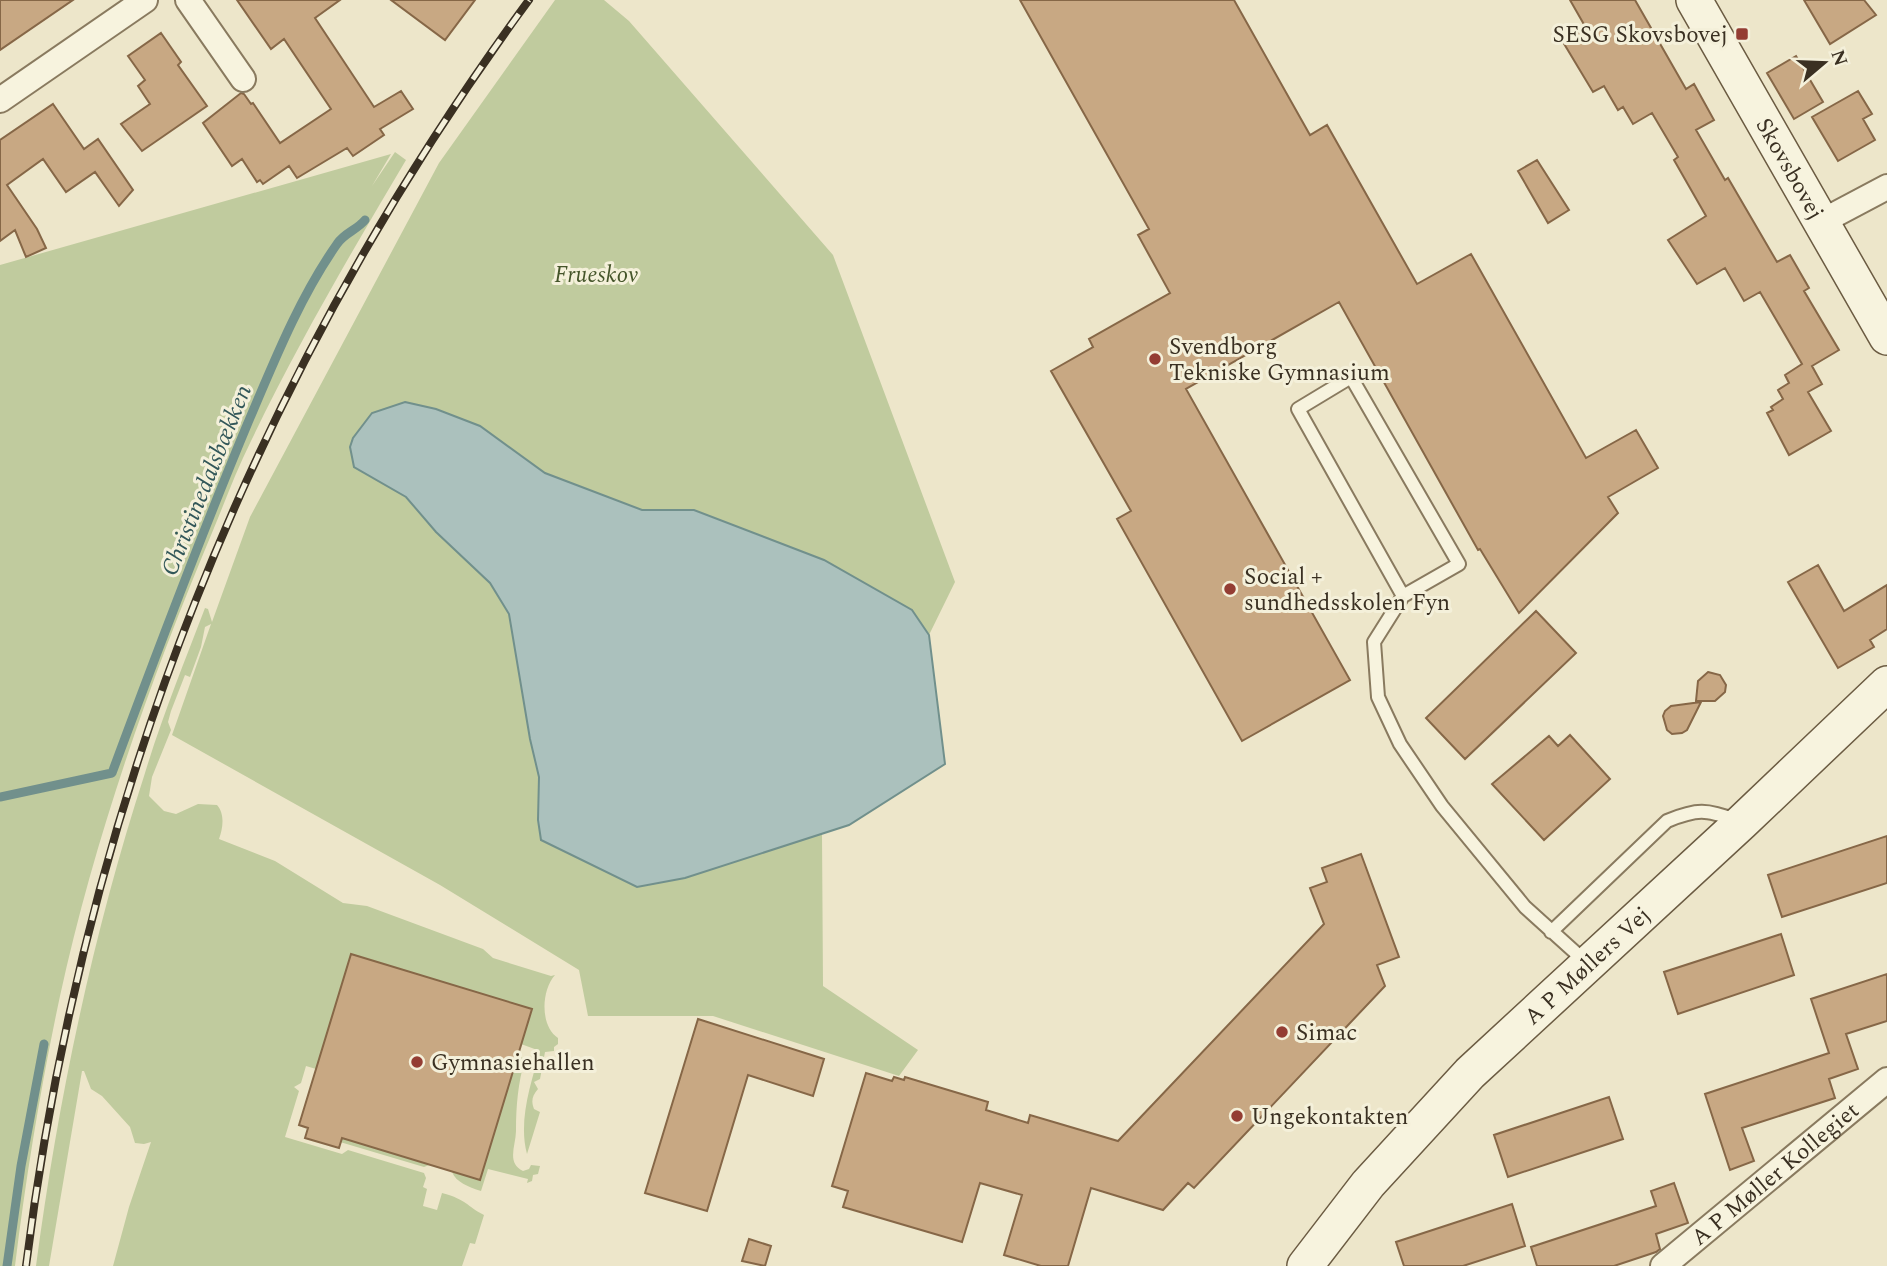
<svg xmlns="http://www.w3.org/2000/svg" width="1887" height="1266" font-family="Spectral,serif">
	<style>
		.green { fill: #c0cb9e }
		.water { fill: #abc1bd; stroke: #71908c; stroke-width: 2 }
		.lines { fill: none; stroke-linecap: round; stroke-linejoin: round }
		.stream { stroke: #71908c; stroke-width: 9 }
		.building { fill: #c8a883; stroke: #866747; stroke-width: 2 }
		.lane-casing { stroke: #897a5f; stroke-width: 16 }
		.street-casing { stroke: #897a5f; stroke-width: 28 }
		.secondary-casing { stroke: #6b5b42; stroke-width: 38 }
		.lane { stroke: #f7f3de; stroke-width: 12 }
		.street { stroke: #f7f3de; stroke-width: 24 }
		.secondary { stroke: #f7f3de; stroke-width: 35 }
		.rail-casing { stroke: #3a3022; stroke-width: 8 }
		.rail { stroke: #f4f0da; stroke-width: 5; stroke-dasharray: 16; stroke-linecap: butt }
		.poi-dot { fill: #943d33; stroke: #f4f0da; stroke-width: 2.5 }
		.labels { text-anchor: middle; stroke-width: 6; stroke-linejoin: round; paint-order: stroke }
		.poi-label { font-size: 23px; fill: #3a3022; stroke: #f4f0da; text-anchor: start }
		.street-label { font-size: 23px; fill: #3a3022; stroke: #f4f0da }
		.park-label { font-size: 23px; font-style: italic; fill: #45552a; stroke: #f4f0da }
		.water-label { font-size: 24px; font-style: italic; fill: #325759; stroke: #f4f0da }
	</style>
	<rect width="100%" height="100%" fill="#ede6ca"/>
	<!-- green -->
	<path class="green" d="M555,0h49l25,21 204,234 122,327 -26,53 -17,-25 -218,-100 -52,1 -97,-38 -65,-47 -75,-24 -52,36 -3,9 4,20 52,30 30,35 54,51 19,31 21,125 9,38 -1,43 100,67 47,-9 137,-44 1,152 95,64 -19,26 -186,-60h-125l-9,-46 -139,-85 -268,-150 39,-111 -6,3 -4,20 -11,30 -5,-2 -14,36 -3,11 3,8 -19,47 -3,19 15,15 12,3 22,-10 19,1c8,9 6,23 2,34l56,22 68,42 24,3 116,43 10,9 58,18 4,-1c-14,16 -15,51 3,63v6l-4,3v4l-9,1 -5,27 -6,3 4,7c-6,7 -7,12 -4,20l6,3 -13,42c-9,-33 4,-71 13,-103l-19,-7 -170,-90 -35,115 -10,-3 -5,17 -7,4 5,4 -14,46 57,17 6,-4 76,23 2,5 -3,9 4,2 -4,17 14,4 5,-17c26,7 24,13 42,22l-9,29 -5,-1 -8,23h-349l16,-59 22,-65 -7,2 -9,-1 -5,-16 -28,-31 -11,-7 -7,-18h-2l-33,195h-13c22,-166 57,-333 109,-493 17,-56 39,-110 60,-165l3,1 4,13 38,-105 189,-354z
		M395,152l11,8c-54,91 -109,185 -155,281 -14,28 -25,58 -37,87 -64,152 -119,308 -154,468 -19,89 -34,180 -45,270h-15v-1001l391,-111 -19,32z
		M518,1056l7,3c-7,24 -9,47 -9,72 0,14 -10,32 7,40l6,-2 2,-4 9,1 -2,8 -5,1 -1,6 -5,2 1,-4 -40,-10 -7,22c-13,-4 -25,-9 -29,-19l28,8z
		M342,1138l87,27 -5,2 -84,-25z"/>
	<!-- water -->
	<path class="water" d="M405,402l31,7 44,17 65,47 97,37h52l130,50 88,50 17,25 16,129 -96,61 -164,53 -48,9 -96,-47 -3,-20 1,-43 -9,-38 -21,-125 -19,-31 -54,-51 -30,-35 -52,-30 -4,-20 3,-9 19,-25z"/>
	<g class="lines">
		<!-- stream -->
		<path class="stream" d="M0,797l112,-24c43,-116 87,-233 135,-348 26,-61 52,-127 90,-181 7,-11 20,-14 28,-24
			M7,1266l14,-100 23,-122"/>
	</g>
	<!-- building -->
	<path class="building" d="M0,0h73l-73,50z
		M237,0h103l-25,18 59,89 27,-16 12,18 -33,20 4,6 -31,21 -6,-8 -50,30 -8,-12 -26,18 -3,-4 -3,2 -15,-23 -10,7 -29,-43 38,-30 3,1 7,10 2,-1 27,40 51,-34 -47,-70 -13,10z
		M391,0h84l-30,40z
		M1020,0h214l76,135 17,-10 90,159 54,-30 115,204 50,-28 22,38 -50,29 10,16 -99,100 -39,-64 -2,1 -139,-248 -153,87 164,291 -108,61 -125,-222 14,-8 -80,-140 42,-24 -4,-8 81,-46 -32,-58 11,-6z
		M1570,0h65l51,89 8,-5 20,36 -18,10 29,50 3,-2 49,84 13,-7 19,33 -5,3 35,59 -27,16 10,18 -14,8 23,39 -42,24 -22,-42 6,-3 -2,-3 12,-8 -5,-9 11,-7 -4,-8 17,-11 -42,-72 -16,9 -19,-33 -28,16 -29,-44 38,-24 -32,-56 4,-3 -26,-44 -19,11 -10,-17 -5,3 -14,-24 -11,6 -30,-50 23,-14z
		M1804,0h60l12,15 -46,29z
		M161,33l20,29 -3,3 29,41 -65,45 -21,-27 29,-20 -12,-18 7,-6 -17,-24z
		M1796,56l27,46 -29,17 -27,-46z
		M1858,91l14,23 -9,5 12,21 -37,21 -26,-44z
		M53,104l31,45 14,-10 35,51 -14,16 -24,-34 -29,20 -23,-33 -36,26 30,44 9,19 -20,9 -11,-27 -15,11v-101z
		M1537,160l32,50 -21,13 -30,-52z
		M1818,565l26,46 43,-26v44l-17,11 4,7 -36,21 -50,-86z
		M1536,611l40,42 -111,106 -39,-41z
		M1708,672l12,3 6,10 -1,7 -10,9h-19l2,-20z
		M1701,702l-14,28 -5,3 -10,1 -5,-4 -4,-14 2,-5 6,-5z
		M1570,735l40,44 -66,61 -52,-56 57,-48 9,10z
		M1887,836v47l-105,34 -14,-42z
		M1361,854l38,103 -22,8 8,21 -191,202 -6,-5 -25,27 -72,-22 -23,78h-27l-37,-11 18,-60 -42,-12 -18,59 -119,-35 5,-16 -16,-5 34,-113 26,8 2,-4 10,3 1,-3 83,25 -2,8 42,13 2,-8 88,26 206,-217 -14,-36 17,-6 -5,-14z
		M1781,934l13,41 -116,39 -14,-42z
		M351,954l181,55 -52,171 -138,-42 -3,10 -34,-10 3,-10 -9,-3z
		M1887,974v47l-41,13 12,35 -29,10 6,19 -93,30 12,33 -24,9 -25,-76 124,-41 -18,-54z
		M698,1019l126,40 -11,37 -65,-21 -41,136 -62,-18z
		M1609,1097l14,42 -115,38 -14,-42z
		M1674,1183l14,40 -32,11 4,15 -4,3 -42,14h-77l-6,-19 125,-41 -5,-15z
		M1512,1204l13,42 -62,20h-59l-8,-24z
		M749,1239l22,7 -6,20 -23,-5z"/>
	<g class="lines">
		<!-- lane casing -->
		<g class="lane-casing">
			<path id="lane" d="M1403,596l56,-32 -108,-187 -53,32 105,187 -29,46 4,55 22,47 42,62 83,101 62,56
				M1551,932l116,-111c32,-13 38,-11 70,-1"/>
		</g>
		<!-- street casing -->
		<g class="street-casing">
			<g id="street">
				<path d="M188,0l55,79"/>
				<path d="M0,100l145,-100"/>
				<path d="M1821,222l66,-35"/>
				<path id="s1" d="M1663,1266l224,-186"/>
			</g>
		</g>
		<!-- secondary casing -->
		<g class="secondary-casing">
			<g id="secondary">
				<path id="s2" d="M1694,0l193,337"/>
				<path id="s3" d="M1305,1266l63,-82 102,-111 272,-251 145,-138"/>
			</g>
		</g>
		<!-- lane -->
		<use href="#lane" class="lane"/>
		<!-- street -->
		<use href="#street" class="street"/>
		<!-- secondary -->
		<use href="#secondary" class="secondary"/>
		<!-- rail casing -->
		<g class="rail-casing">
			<path id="rail" d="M26,1266c58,-462 227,-891 503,-1266"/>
		</g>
		<!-- rail -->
		<use href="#rail" class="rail"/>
	</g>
	<!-- markers -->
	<g class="poi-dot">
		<rect x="1735" y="27" width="14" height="14" rx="3.5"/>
		<circle cx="1155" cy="359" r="7"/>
		<circle cx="1230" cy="589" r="7"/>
		<circle cx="1282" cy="1032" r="7"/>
		<circle cx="417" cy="1062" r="7"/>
		<circle cx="1237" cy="1116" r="7"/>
	</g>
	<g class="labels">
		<!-- poi labels -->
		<g class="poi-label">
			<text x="1728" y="42" text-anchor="end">SESG Skovsbovej</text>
			<text x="1169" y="354">Svendborg<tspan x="1169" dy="26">Tekniske Gymnasium</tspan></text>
			<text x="1244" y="584">Social +<tspan x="1244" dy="26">sundhedsskolen Fyn</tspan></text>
			<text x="1296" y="1040">Simac</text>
			<text x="431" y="1070">Gymnasiehallen</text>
			<text x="1251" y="1124">Ungekontakten</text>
		</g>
		<!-- street labels -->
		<g class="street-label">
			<text dy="8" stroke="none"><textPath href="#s2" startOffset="194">Skovsbovej</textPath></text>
			<text dy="8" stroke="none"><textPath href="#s3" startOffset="413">A P Møllers Vej</textPath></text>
			<text dy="8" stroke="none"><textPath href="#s1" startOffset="145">A P Møller Kollegiet</textPath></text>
		</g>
		<!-- park labels -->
		<g class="park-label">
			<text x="596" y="282">Frueskov</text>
		</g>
		<!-- water labels -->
		<g class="water-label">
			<text transform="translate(206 480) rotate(-68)" y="8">Christinedalsbækken</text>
		</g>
	</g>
	<!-- north arrow -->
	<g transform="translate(1824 63) rotate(71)" stroke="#f4f0da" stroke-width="5" paint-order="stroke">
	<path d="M0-5L12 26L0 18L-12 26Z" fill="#3a3022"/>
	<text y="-10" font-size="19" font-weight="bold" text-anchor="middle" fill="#3a3022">N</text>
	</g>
</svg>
